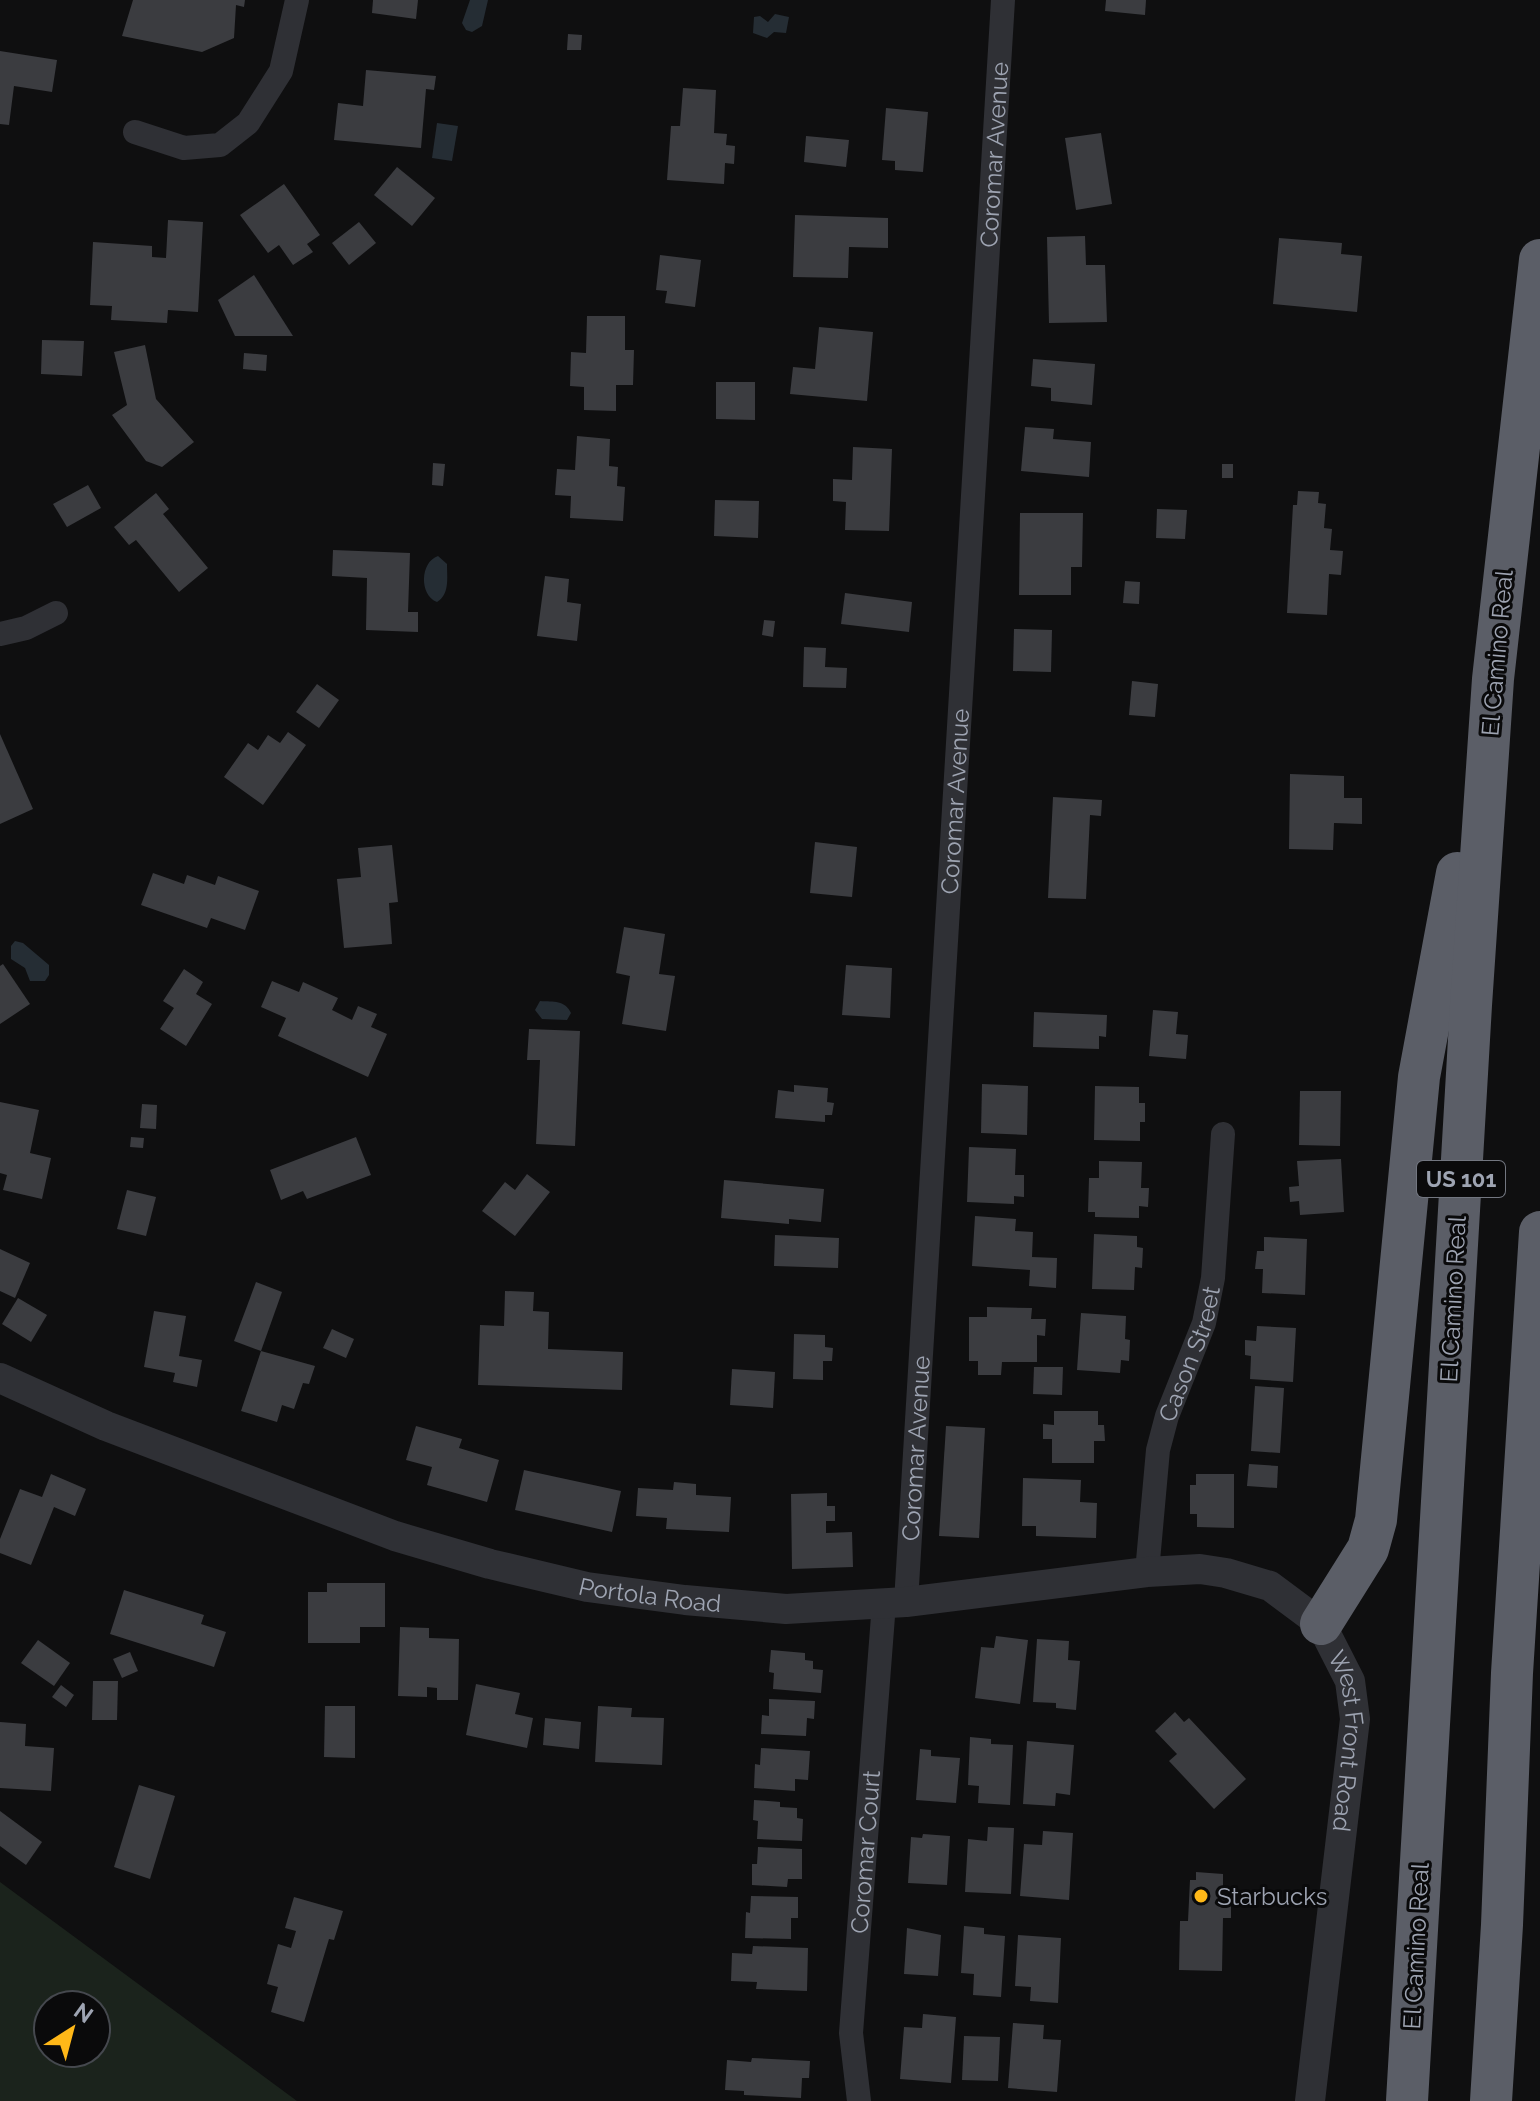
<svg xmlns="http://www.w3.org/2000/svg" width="1540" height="2101" font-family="Raleway,sans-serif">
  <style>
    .green { fill: #1b231c; fill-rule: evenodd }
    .water { fill: #252d34 }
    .building { fill: #3b3c40 }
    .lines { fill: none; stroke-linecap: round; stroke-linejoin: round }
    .minor { stroke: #2f3035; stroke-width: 24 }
    .tertiary { stroke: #2f3035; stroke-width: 30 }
    .motorway { stroke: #5b5e67; stroke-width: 42 }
    .poi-dot { fill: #ffb818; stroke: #0a0a0b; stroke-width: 3 }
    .labels { text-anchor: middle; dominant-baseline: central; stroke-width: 6; stroke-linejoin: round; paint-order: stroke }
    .shield { fill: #0a0a0b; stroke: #727680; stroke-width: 2 }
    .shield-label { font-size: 22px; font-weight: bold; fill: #9ea4b2 }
    .street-label { font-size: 24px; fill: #9ea4b2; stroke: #0a0a0b }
    .poi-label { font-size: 24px; fill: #9ea4b2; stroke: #0a0a0b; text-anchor: start }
  </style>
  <rect width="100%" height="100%" fill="#0f0f10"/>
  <path class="green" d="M0 1882 297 2101H0ZM48 2005H96V2053H48Z"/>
  <g class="water">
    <polygon points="470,0 488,0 482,26 472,32 466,30 462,23"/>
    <polygon points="775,14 789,17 786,33 774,32 767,38 753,33 754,17 760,16 768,22"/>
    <polygon points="437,123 458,126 452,161 432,158"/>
    <path d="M438 556 447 564C447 578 450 594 437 602 419 595 420 562 438 556Z"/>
    <polygon points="15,941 23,943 49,965 49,975 45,981 30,981 25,968 11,959 11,946"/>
    <path d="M540 1001C554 1002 565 1000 571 1013L567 1020 542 1019 535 1010Z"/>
  </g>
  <g class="building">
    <polygon points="133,0 245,0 244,7 236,5 234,38 202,52 122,36"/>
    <polygon points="373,0 418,0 416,19 372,13"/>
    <polygon points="1106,0 1146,0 1145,15 1105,11"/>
    <polygon points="568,34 582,35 581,50 567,50"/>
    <polygon points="0,51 57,60 52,92 14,86 9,125 0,124"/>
    <polygon points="366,70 436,76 434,90 426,89 421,148 334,140 338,103 363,106"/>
    <polygon points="683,88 716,90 714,133 727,134 726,145 735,146 734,164 725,163 724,184 667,180 671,126 680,126"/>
    <polygon points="886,108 928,112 923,172 895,170 895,161 882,160"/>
    <polygon points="1101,133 1112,204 1076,210 1065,138"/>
    <polygon points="806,136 849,140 846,167 804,162"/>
    <polygon points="397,167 435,198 412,226 374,195"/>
    <polygon points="284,184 320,235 307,244 313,252 293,265 279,245 268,253 240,215"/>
    <polygon points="795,215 888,218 888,248 849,247 848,278 793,277"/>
    <polygon points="168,220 203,222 198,312 168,310 167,323 111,320 112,306 90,305 93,242 152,246 152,257 166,258"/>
    <polygon points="359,222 376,243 349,265 332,243"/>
    <polygon points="1085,236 1086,265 1105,265 1107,322 1049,323 1047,237"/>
    <polygon points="1279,238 1342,243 1341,254 1362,256 1357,312 1273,304"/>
    <polygon points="660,255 701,260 695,307 665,303 667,291 656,290"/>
    <polygon points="254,275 293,336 235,336 218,300"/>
    <polygon points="587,316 625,316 625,350 634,350 633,385 616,385 616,411 584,410 584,387 570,386 571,352 586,353"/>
    <polygon points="819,327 873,332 867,401 790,394 793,367 815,369"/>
    <polygon points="42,340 84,341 82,376 41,374"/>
    <polygon points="145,345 156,399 194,442 162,467 146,461 112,415 127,405 114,352"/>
    <polygon points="244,353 267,355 266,371 243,369"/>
    <polygon points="1033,359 1095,364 1092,405 1051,401 1051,388 1031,386"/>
    <polygon points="716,382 755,382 755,420 716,419"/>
    <polygon points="1025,427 1054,429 1053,439 1091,442 1089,477 1021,471"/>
    <polygon points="577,436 610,439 609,466 618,467 617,486 625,487 623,521 570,518 571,496 555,495 557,469 575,470"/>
    <polygon points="853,447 892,449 889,531 845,530 846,502 833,501 833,479 852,480"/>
    <polygon points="433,463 445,464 443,486 432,485"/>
    <rect x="1222" y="464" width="11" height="14"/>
    <polygon points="88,485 101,508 67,527 53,504"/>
    <polygon points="1298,491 1319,492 1318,503 1326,504 1324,528 1332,529 1330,550 1343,551 1341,575 1329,574 1327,615 1287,613 1293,505 1297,505"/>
    <polygon points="156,493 169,509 163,514 208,568 179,592 136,540 129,545 114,527"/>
    <polygon points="715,500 759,501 758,538 714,536"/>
    <polygon points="1157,509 1187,510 1185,539 1156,538"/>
    <polygon points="1020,513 1083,513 1082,567 1071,567 1071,595 1019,595"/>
    <polygon points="333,550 410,553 408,612 418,612 418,632 366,630 367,578 332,576"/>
    <polygon points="545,576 569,579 567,602 581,604 577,641 537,636"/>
    <polygon points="1125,581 1140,582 1139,604 1123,603"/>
    <polygon points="845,593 912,602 909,632 841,624"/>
    <polygon points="764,620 775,621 773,637 762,635"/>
    <polygon points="1014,629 1052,630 1051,672 1013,671"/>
    <polygon points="804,647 826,648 825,667 847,668 846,688 803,687"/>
    <polygon points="1132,681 1158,684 1155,717 1129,715"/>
    <polygon points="317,684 339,700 319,728 296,712"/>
    <polygon points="288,732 306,745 263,805 224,777 248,743 258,750 268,735 280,743"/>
    <polygon points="0,734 33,809 0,824"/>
    <polygon points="1290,774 1344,776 1344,798 1362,798 1362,824 1334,823 1333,850 1289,849"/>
    <polygon points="1053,797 1102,800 1101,816 1090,815 1086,899 1048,898"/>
    <polygon points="815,842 857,847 852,897 810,893"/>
    <polygon points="392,845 398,902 389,903 392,944 344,948 337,879 361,877 358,848"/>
    <polygon points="153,873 184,884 187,875 215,885 218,876 259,891 245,930 211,918 207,928 141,905"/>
    <polygon points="624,927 665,934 659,974 675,976 666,1031 622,1024 630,976 616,973"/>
    <polygon points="3,964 30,1004 0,1024 0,966"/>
    <polygon points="846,965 892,968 890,1018 842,1015"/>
    <polygon points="184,969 203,982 196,994 212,1004 186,1046 160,1029 174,1008 163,1001"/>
    <polygon points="272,981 299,992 303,982 338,998 332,1010 352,1020 358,1006 377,1014 371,1027 387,1034 368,1077 278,1036 286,1018 261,1007"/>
    <polygon points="1153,1010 1178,1012 1176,1034 1188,1035 1186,1059 1149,1056"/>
    <polygon points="1034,1012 1107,1015 1106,1037 1099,1036 1099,1049 1033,1047"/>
    <polygon points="529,1029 580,1031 575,1146 536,1144 540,1060 527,1060"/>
    <polygon points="982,1084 1028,1086 1027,1135 981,1133"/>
    <polygon points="794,1085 828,1088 827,1102 834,1103 832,1115 825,1115 825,1122 775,1118 778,1090 794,1092"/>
    <polygon points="1095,1086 1139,1087 1139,1103 1145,1103 1145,1122 1140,1122 1140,1141 1094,1140"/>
    <polygon points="1300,1091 1341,1091 1340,1146 1299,1145"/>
    <polygon points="0,1102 39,1110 30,1153 51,1158 42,1199 3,1190 7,1175 0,1173"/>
    <polygon points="142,1104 157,1105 156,1129 140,1128"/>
    <polygon points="131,1137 144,1138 143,1148 130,1147"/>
    <polygon points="356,1137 371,1175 307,1199 303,1191 281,1200 270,1170"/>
    <polygon points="969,1147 1016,1149 1015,1175 1024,1175 1024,1197 1014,1196 1014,1204 967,1202"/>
    <polygon points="1341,1159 1344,1212 1300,1215 1299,1201 1290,1202 1289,1187 1299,1186 1297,1161"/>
    <polygon points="1099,1161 1142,1162 1141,1188 1149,1188 1148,1207 1139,1206 1139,1218 1095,1217 1095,1212 1088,1212 1089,1178 1099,1178"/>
    <polygon points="527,1174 550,1192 515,1236 482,1211 505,1182 515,1190"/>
    <polygon points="724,1180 824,1189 821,1222 789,1219 789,1224 721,1218"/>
    <polygon points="127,1190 156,1197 146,1236 117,1229"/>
    <polygon points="975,1216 1016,1219 1015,1231 1033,1232 1032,1257 1057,1258 1056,1288 1029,1286 1030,1270 972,1266"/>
    <polygon points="1094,1234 1137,1236 1137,1247 1143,1248 1142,1268 1135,1267 1134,1290 1092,1289"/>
    <polygon points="775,1235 839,1238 838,1268 774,1266"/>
    <polygon points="1264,1237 1307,1239 1305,1295 1262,1293 1263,1269 1255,1269 1257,1251 1264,1251"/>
    <polygon points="0,1249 30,1263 15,1298 0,1291"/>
    <polygon points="256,1282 282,1292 261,1351 234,1341"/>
    <polygon points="505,1291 534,1292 533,1311 549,1312 548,1349 623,1352 622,1390 478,1385 480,1325 504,1326"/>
    <polygon points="18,1298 47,1315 31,1342 2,1324"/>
    <polygon points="987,1307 1032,1308 1031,1319 1046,1319 1045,1336 1037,1335 1037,1362 1002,1362 1001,1375 978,1375 978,1361 969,1361 969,1317 987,1317"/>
    <polygon points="154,1311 186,1316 179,1356 202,1360 197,1387 173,1382 175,1373 144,1367"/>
    <polygon points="1081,1313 1126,1316 1125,1339 1130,1340 1129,1361 1121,1360 1120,1373 1077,1370"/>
    <polygon points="1257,1326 1296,1328 1293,1382 1250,1379 1251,1356 1245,1355 1245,1340 1256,1341"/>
    <polygon points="332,1329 354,1339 346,1358 323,1348"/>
    <polygon points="794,1334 825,1335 825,1347 833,1348 832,1361 823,1361 823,1380 793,1379"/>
    <polygon points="261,1351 315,1366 309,1384 303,1383 294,1409 282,1405 277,1422 241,1411"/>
    <polygon points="1034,1367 1063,1367 1062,1395 1033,1394"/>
    <polygon points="732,1369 775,1372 773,1408 730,1405"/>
    <polygon points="1255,1386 1284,1388 1280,1453 1251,1451"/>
    <polygon points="1054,1411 1098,1411 1098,1425 1104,1425 1105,1441 1094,1441 1094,1463 1052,1463 1052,1439 1043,1439 1043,1424 1054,1425"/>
    <polygon points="416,1426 462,1439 459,1448 499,1460 487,1502 427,1485 432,1467 406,1460"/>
    <polygon points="946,1426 985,1428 979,1538 939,1536"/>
    <polygon points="1249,1464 1278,1466 1277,1488 1247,1486"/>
    <polygon points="524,1470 621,1491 612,1532 515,1510"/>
    <polygon points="51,1474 86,1489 75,1516 54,1507 31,1565 0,1553 0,1539 20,1489 42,1497"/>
    <polygon points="1196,1474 1234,1474 1234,1528 1197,1527 1197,1514 1190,1514 1190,1485 1196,1485"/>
    <polygon points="1023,1478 1081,1480 1080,1502 1097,1503 1096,1538 1036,1536 1036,1526 1022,1526"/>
    <polygon points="674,1482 696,1484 696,1495 731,1497 729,1532 666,1529 667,1518 636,1516 638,1488 673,1490"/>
    <polygon points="827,1493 827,1506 835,1506 835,1521 826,1521 826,1533 852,1532 853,1567 792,1569 791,1494"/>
    <polygon points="327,1583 385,1583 385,1627 360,1627 360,1643 308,1643 308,1592 327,1592"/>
    <polygon points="124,1590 204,1615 201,1624 226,1632 214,1667 110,1634"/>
    <polygon points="400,1627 429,1628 429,1638 459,1639 458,1700 437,1700 437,1688 427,1687 427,1697 398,1696"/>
    <polygon points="996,1636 1028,1640 1020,1704 975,1698 981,1647 994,1648"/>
    <polygon points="1037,1639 1069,1641 1068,1660 1080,1661 1076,1710 1056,1708 1056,1703 1033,1702"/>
    <polygon points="38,1640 70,1663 54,1686 21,1663"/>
    <polygon points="771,1650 805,1653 805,1660 813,1661 813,1669 823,1670 821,1693 773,1689 774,1673 769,1672"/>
    <polygon points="130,1652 138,1671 122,1678 113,1659"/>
    <polygon points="93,1681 118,1681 117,1720 92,1720"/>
    <polygon points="476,1684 520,1693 515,1714 533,1718 527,1748 466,1735"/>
    <polygon points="61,1685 74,1695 66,1707 52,1697"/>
    <polygon points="769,1699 815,1701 814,1719 807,1718 806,1736 761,1734 762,1715 769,1716"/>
    <polygon points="325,1706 355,1706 355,1758 324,1757"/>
    <polygon points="598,1706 632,1708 631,1717 664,1718 662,1765 595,1762"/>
    <polygon points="1175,1712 1184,1722 1189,1718 1246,1779 1214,1809 1169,1761 1177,1754 1155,1731"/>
    <polygon points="545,1718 581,1722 579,1749 543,1745"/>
    <polygon points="0,1722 26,1724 25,1746 54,1748 51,1791 0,1788"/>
    <polygon points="970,1737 991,1739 991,1744 1013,1745 1010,1805 978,1803 979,1786 968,1785"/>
    <polygon points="1027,1741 1074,1745 1070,1795 1056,1793 1055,1806 1023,1804"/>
    <polygon points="761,1748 810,1751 808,1780 795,1779 795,1791 754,1788 755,1764 760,1765"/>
    <polygon points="920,1749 931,1750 931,1756 960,1758 956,1803 916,1800"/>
    <polygon points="139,1785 175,1796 150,1879 114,1867"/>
    <polygon points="754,1800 780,1802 780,1807 797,1808 797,1818 803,1819 802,1841 757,1839 758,1821 753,1820"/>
    <polygon points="0,1811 42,1842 26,1865 0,1846"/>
    <polygon points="988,1827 1014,1828 1011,1894 965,1892 968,1839 987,1841"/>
    <polygon points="1043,1831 1073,1833 1069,1900 1020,1896 1024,1844 1042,1845"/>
    <polygon points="923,1834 950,1836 947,1885 908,1883 911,1837 922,1838"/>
    <polygon points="758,1847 802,1849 802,1879 788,1879 787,1887 752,1885 752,1864 757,1864"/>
    <polygon points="1196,1872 1223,1874 1223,1898 1231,1898 1231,1918 1223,1918 1222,1971 1179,1970 1180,1921 1188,1921 1190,1880 1196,1880"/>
    <polygon points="751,1896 798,1897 798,1918 791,1918 791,1939 745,1938 746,1912 750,1913"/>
    <polygon points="294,1897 343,1911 334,1940 329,1939 304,2022 271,2012 278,1987 267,1984 278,1944 291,1948 296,1931 285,1928"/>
    <polygon points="964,1926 984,1928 984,1934 1005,1936 1001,1997 973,1995 974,1974 961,1973"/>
    <polygon points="907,1928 941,1935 938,1976 904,1974"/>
    <polygon points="1018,1935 1061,1938 1058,2003 1030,2001 1031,1987 1015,1986"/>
    <polygon points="753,1946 808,1948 807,1991 756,1989 757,1982 731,1981 732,1953 752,1954"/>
    <polygon points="923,2014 956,2017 951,2083 900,2079 904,2027 922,2028"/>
    <polygon points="1013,2023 1044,2025 1043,2039 1061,2040 1057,2092 1008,2088"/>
    <polygon points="964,2036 1000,2037 998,2081 962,2080"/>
    <polygon points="752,2058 810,2061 809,2078 802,2078 801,2098 744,2095 744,2091 725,2090 727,2060 751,2062"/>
  </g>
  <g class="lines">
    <g class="minor">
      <polyline points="135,132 184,148 220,145 248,123 281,71 297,0"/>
      <polyline points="0,634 26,628 56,613"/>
      <path id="s1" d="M1147 1572 1158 1450 1167 1416 1204 1323 1213 1278 1223 1134"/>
      <path id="s2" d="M906 1602 1003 0"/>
      <path id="s3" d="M859 2101 851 2033 884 1603"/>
    </g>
    <path class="tertiary" id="s4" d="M0 1378 106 1426 395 1536 490 1564 587 1587 685 1600 786 1609 906 1602 1147 1572 1200 1569 1226 1573 1270 1586 1321 1624 1350 1681 1355 1719 1310 2101"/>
    <g class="motorway">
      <polyline points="1321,1624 1368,1549 1376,1520 1419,1077 1457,873"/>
      <polyline points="1407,2101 1471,1005 1493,679 1540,260"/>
      <polyline points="1491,2101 1502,1925 1512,1673 1540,1232"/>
    </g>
  </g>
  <circle class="poi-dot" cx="1201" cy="1896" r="8"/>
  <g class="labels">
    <rect class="shield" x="1417" y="1161" width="88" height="36" rx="6"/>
    <g class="shield-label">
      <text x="1461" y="1179">US 101</text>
    </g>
    <g class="street-label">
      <text stroke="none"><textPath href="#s2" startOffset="1450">Coromar Avenue</textPath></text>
      <text transform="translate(1497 653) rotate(-85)">El Camino Real</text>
      <text stroke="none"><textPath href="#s2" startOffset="802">Coromar Avenue</textPath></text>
      <text transform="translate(1453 1299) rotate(-87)">El Camino Real</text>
      <text stroke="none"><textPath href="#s1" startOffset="224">Cason Street</textPath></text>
      <text stroke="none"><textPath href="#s2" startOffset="154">Coromar Avenue</textPath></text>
      <text stroke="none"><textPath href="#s4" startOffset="688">Portola Road</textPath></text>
      <text stroke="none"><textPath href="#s4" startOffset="1500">West Front Road</textPath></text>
      <text stroke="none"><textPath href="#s3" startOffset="250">Coromar Court</textPath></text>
      <text transform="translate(1416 1946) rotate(-87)">El Camino Real</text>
    </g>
    <g class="poi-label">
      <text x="1217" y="1896">Starbucks</text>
    </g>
  </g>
  <g transform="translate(72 2029) rotate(36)"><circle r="38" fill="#0a0a0b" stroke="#45484e" stroke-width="2"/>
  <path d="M0-6L14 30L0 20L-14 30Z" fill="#ffb818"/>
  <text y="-12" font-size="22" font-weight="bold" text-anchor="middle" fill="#9ea4b2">N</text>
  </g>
</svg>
